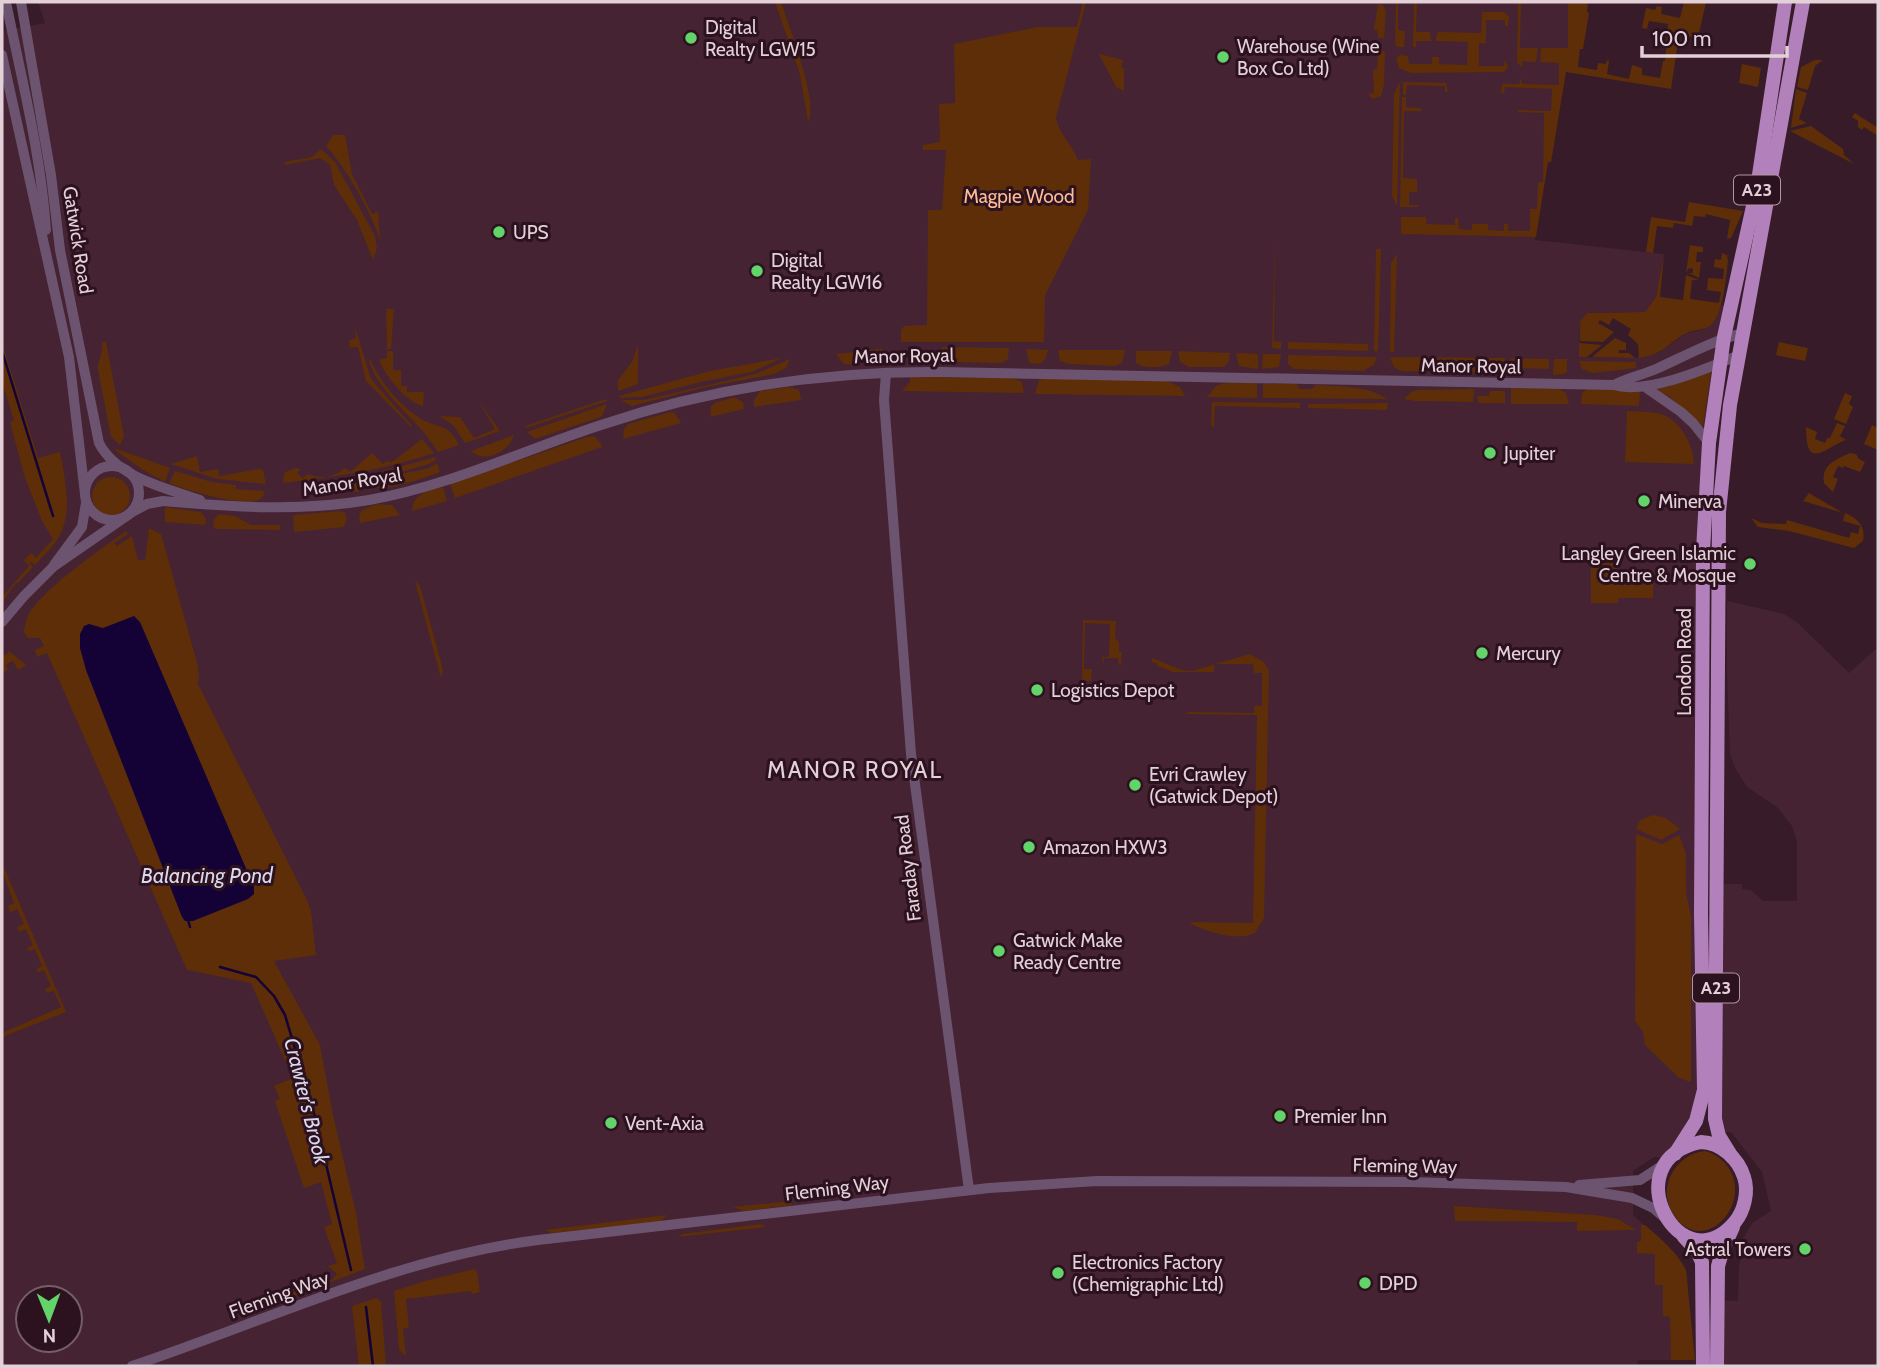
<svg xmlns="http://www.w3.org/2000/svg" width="1880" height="1368" font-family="Cabin,sans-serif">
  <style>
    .built { fill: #452332; fill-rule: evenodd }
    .green { fill: #5d2e08 }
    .water { fill: #140237 }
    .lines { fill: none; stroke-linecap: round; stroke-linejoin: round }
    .stream { stroke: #140237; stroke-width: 2.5 }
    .tertiary { stroke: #6c5470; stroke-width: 10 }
    .primary { stroke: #b281bb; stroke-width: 14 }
    .poi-dot { fill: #62d469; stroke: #2c111e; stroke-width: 2.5 }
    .labels { text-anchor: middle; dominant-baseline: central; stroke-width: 6; stroke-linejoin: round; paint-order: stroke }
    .shield { fill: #2c111e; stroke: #ad97a0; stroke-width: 2 }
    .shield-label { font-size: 18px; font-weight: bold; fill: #e4d1d8 }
    .poi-label { font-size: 19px; fill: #e4d1d8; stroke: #2c111e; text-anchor: start }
    .park-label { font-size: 19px; fill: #fcbd96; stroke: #2c111e }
    .street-label { font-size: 19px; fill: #e4d1d8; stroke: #2c111e }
    .water-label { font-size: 21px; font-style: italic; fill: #dbd8ee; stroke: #2c111e }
    .quarter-label { font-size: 23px; letter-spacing: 2px; fill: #e4d1d8; stroke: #2c111e }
  </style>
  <rect width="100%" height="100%" fill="#371b28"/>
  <g class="built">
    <path d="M38 2H1575L1553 150 1551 162H1548L1535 240 1664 254 1656 297 1645 312 1587 313 1580 324 1579 357 1635 358 1658 353 1687 333 1705 329 1715 320 1721 305H1726L1710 433 1703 1096 1671 1158 1654 1157 1633 1171V1215L1674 1252 1682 1263 1687 1274 1692 1360H1638L1637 1366H2V31L45 23ZM28 1298H70V1340H28Z"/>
    <polygon points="1727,601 1784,614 1798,623 1849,673 1878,647 1878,1366 1717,1366 1717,1300 1738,1301 1739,1265 1741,1257 1735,1254 1752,1223 1771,1211 1762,1172 1731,1132 1718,1133 1717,884 1742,884 1742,889 1751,890 1763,901 1797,901 1797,841 1792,826 1777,807 1747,787 1735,768 1730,754 1727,674"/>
  </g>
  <g class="green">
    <path d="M775 2H781C788 24 820 104 808 122L800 74Z"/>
    <path d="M1083 2H1086L1056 118C1059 134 1072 144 1078 160L1091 159 1088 210 1045 295 1044 342H901V330L904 326 927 325 928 210H942L946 150H923V145L940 142 939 104 955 103 954 44 1038 27H1077Z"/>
    <polygon points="1396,2 1398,2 1398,30 1405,31 1404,47 1397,47 1395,44"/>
    <polygon points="1414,2 1417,2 1416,32 1430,32 1431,41 1416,41 1416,47 1413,47"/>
    <polygon points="1518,2 1521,2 1520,48 1538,48 1536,62 1522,61 1522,68 1517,62"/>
    <polygon points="1568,2 1588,2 1587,12 1589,13 1583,49 1580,49 1578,67 1597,70 1598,63 1606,64 1607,60 1609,61 1607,74 1629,79 1632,65 1642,68 1642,75 1660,78 1663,61 1665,61 1668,24 1649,21 1647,29 1642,28 1646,8 1655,10 1657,6 1662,7 1661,14 1680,18 1684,2 1706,2 1698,38 1679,35 1671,89 1566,72 1551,162 1548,162 1536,237 1401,234 1401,217 1426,217 1426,224 1455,225 1455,218 1458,218 1459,229 1472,230 1472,224 1488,224 1488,230 1504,231 1504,224 1508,224 1508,231 1530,231 1530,209 1537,209 1538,182 1543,182 1544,113 1518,112 1518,110 1551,111 1552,89 1505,87 1504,93 1501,93 1502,84 1519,84 1521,78 1522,84 1559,85 1559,63 1540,62 1541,48 1568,48"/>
    <polygon points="1378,4 1383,5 1386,11 1384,38 1378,38 1378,32 1374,29"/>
    <polygon points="1482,12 1503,12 1509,16 1508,26 1505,26 1505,20 1486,20 1486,43 1479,43 1479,66 1504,66 1505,59 1508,67 1504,72 1411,73 1399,68 1396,58 1400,55 1408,56 1409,64 1432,64 1432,57 1439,57 1439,64 1467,65 1468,42 1435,41 1438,32 1481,33"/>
    <polygon points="1378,48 1385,52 1384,85 1381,96 1373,99 1368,94 1374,93 1373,70 1377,69"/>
    <polygon points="1099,54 1123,60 1121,67 1124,68 1124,91 1116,87"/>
    <polygon points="1815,60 1823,60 1815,66 1808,90 1797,87 1801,67"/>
    <polygon points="1742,64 1761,68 1758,87 1739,83"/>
    <polygon points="1400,82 1397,206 1392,196 1394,93"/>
    <polygon points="1403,82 1446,83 1448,92 1445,92 1445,86 1407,85 1406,95 1403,95"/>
    <polygon points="1796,89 1807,93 1799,119 1807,123 1791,128"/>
    <polygon points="1402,97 1406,97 1406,107 1421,108 1421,111 1404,111 1403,178 1417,179 1417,192 1409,192 1409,205 1418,205 1418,207 1400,207"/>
    <polygon points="1855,113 1878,128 1878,136 1864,127 1862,130 1858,127 1858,121 1852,117"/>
    <polygon points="1811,126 1843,149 1844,155 1854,164 1790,131"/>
    <path d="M333 135H345L352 174 372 214 378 212 380 240C371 211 346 168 326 146Z"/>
    <polygon points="321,149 335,162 375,236 377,248 373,260 357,220 334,185 330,165 320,158 284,165 285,162 312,157"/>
    <polygon points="1689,202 1743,211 1731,238 1727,239 1730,220 1706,214 1705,217 1694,216 1692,226 1674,223 1673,228 1657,226 1653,253 1646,252 1651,217 1685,222"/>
    <polygon points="1275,232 1274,341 1281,342 1281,349 1272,348"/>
    <polygon points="1690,245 1703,247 1703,252 1697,252 1696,262 1701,262 1699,278 1689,273 1693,273 1693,269 1689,268 1686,273"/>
    <polygon points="1376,249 1381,249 1378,351 1374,351"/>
    <path d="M1722 253 1727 255 1728 261C1726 277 1723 320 1708 327 1701 331 1694 329 1687 333 1666 344 1667 353 1639 358L1638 344 1628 335 1631 329 1613 318 1609 325 1600 320 1598 323 1614 332 1603 342 1580 341V322L1587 313 1645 312 1656 297 1664 254 1660 297 1683 300 1686 275 1699 280H1692L1690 299 1719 303 1721 292 1707 290 1708 278 1723 279 1724 269 1714 267 1715 259 1721 260Z"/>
    <polygon points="1397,254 1394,352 1390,352 1391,263"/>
    <polygon points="386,309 394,309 391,349 387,349"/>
    <polygon points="355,327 371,379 412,426 411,427 366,381 358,347 343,348 350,347 349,340 356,338"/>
    <polygon points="1615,338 1626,343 1626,350 1619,350 1619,353 1629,353 1635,358 1592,357"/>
    <path d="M102 342H106L124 436 120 445 111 437 98 370C97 359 104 355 102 342Z"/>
    <polygon points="1288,342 1368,344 1368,351 1288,349"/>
    <polygon points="1779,342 1808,348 1805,361 1776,355"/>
    <path d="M2 343 38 458 60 452C65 479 74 515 57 540 51 549 42 557 35 565L31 562 29 563 33 567 18 583H16L2 602V597L29 566 24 560 31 553 36 558 53 539 42 521 25 478 10 422 14 421 2 381Z"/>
    <polygon points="1579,343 1580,343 1602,345 1587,357 1579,357"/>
    <polygon points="638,344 638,384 618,391 618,380 632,362"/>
    <polygon points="942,347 1009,348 1008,359 1002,363 954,362 954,354 942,353"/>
    <polygon points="883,349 878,360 865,365 864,350"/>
    <polygon points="1026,349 1048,350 1046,358 1040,364 1029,363"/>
    <polygon points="1058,350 1125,350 1122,363 1115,366 1068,364 1060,361"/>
    <path d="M387 351H393V370H401V386H407V392H424L423 406C408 404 384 374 379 360L387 358Z"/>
    <path d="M1136 351H1172L1169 364C1160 368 1144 369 1136 363Z"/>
    <polygon points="1178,351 1230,353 1229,361 1224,367 1189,367 1180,362"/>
    <polygon points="856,352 857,365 844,364 836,354"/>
    <polygon points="938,353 938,363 910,363 912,358"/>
    <polygon points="1236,353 1258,354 1258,369 1239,366"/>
    <polygon points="1263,354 1281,354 1279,367 1262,369"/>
    <polygon points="1288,355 1377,357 1374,365 1363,371 1294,369 1288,364"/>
    <polygon points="1393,357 1505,358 1504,373 1401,371 1394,367 1390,358"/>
    <polygon points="782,358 752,372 701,382 642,397 620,398 619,396 710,371"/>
    <polygon points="1511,358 1549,359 1549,369 1511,368"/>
    <polygon points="790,359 786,368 774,374 706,387 632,406 621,400 644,400 755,374"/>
    <polygon points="1554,359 1567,359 1567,371 1564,374 1553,375"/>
    <path d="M371 360C379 382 404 410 425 421 443 429 449 425 459 445L438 452C418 418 382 399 369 361Z"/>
    <polygon points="1579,361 1636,362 1636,368 1593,373 1582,369"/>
    <polygon points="1711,372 1703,426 1670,397 1656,390"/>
    <polygon points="910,377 1013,378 1022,382 1024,393 902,391 910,382"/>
    <polygon points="1046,378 1167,381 1180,387 1185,396 1035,394 1039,380"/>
    <polygon points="1225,383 1257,383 1257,398 1207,397 1216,386"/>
    <path d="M1296 383 1300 389H1312L1316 385C1338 387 1369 385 1387 399L1263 398V384Z"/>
    <polygon points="789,387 799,390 801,400 754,407 754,400 760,391"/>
    <polygon points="1511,388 1559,389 1566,393 1569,404 1511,404"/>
    <polygon points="1474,389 1473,402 1415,401 1404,399 1410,393 1417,390"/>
    <polygon points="1588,389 1640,391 1639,406 1581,404 1582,393"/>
    <polygon points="1490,391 1505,391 1505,403 1479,403 1477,396 1489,396"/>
    <polygon points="1845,393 1852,396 1849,404 1853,407 1846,424 1834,419"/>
    <polygon points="734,397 743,402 744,409 710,417 711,407 715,403"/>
    <polygon points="606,399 607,401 526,428 525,426"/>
    <polygon points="478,400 500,431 465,443 453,425 439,416 460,417 474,438 495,429"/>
    <polygon points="1212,402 1300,403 1300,408 1215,406 1214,427 1211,425"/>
    <polygon points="1388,403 1387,410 1308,408 1308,404"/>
    <polygon points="607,404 602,416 598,418 538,438 534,438 527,432"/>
    <path d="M1627 411C1638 412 1651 411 1661 414 1681 421 1693 444 1694 464L1625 462Z"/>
    <polygon points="670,412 675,413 681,423 623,439 624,429 628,424"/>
    <path d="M1837 423 1845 426 1840 436 1846 440C1824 448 1806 472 1806 427L1817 432 1815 439 1825 443 1827 438H1830Z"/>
    <polygon points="1872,425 1878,428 1878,450 1864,444"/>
    <path d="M514 435C509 452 485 464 471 451Z"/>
    <polygon points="594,436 600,442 602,447 455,498 450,484 587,437"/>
    <path d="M422 439 434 453C385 470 334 477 283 483L284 473 295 468 301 469 297 473 303 478 308 474C323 480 333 477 345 468L350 472 372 453 383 464 387 461 392 462Z"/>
    <polygon points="117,449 170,468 165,482 143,470 115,450"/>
    <path d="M1850 453 1856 454 1859 459 1865 462 1860 472 1844 466 1843 468 1838 466 1833 477 1838 479 1833 492 1824 483C1821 465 1836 459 1850 453Z"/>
    <polygon points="197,456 200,472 218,469 219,476 259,469 263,470 266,484 217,479 171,464"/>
    <polygon points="435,457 436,460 429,464 383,477 369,477 369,475"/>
    <path d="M437 463 440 472C426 477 383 494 371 486L370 481 429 468Z"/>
    <path d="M175 471 212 482 236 485V489L265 491C263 496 263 498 258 500 242 507 185 490 169 483Z"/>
    <circle cx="111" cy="496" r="19"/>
    <polygon points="345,483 363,483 364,488 357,492 346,491 345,487 323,489 323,486"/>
    <path d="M443 487 447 501 412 511C413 493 428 491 443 487Z"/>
    <polygon points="1809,493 1843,513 1803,501"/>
    <polygon points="377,504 392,505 400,515 360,523 359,516 362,510"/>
    <polygon points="165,507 201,512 206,519 205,525 165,522"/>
    <polygon points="341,511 345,513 347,519 344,527 294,532 293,515"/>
    <path d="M1845 513C1858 518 1866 527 1863 541L1854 548 1789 531 1758 527 1751 518 1762 523 1786 524 1787 520 1849 538 1851 532 1858 534 1860 526 1843 521Z"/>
    <polygon points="219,514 235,516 251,525 280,525 280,530 216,529 213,526 214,519"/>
    <path d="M149 528 161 534 198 666 199 680 197 682 307 900 311 911 316 955 274 961 320 1045 333 1115 356 1213 365 1269 286 1299 284 1291 287 1293 300 1291V1284L304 1282 309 1287 312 1284 315 1286 318 1283 315 1281 319 1279 324 1283 326 1280H332L337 1274 328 1266 337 1263 324 1227 332 1224 321 1182 304 1188 275 1101 280 1099 274 1086 293 1078 251 983 187 970 47 653 37 657 35 650 44 646 40 638H28L23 631C26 626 25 621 28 616 40 591 102 548 126 531L128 534 114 543 117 546 132 536 138 560H145Z"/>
    <polygon points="1591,563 1617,563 1617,570 1654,570 1653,598 1618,598 1618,603 1591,603"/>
    <polygon points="415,581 420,586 443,670 441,678"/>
    <polygon points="1083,620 1116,621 1115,638 1119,642 1119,652 1122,652 1121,665 1119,665 1118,658 1104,658 1103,665 1102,657 1109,657 1110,624 1085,623 1084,669 1092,669 1091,681 1082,681"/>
    <polygon points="9,651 26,665 18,670 13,661 6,664 8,670 2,673 2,655 6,655"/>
    <path d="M1250 654 1264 662 1269 671 1264 918 1255 933C1237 942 1209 932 1191 924V922L1253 923 1257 715 1185 714 1189 712 1254 713V706H1262V673H1254L1253 664H1214V672H1173L1158 666 1156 663 1152 662V658L1182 670 1192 671Z"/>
    <polygon points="1653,815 1666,818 1680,829 1661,840 1636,829 1640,820"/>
    <polygon points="1636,834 1662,844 1679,835 1686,854 1686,892 1691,917 1691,1081 1689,1082 1682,1078 1680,1079 1645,1045 1643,1032 1635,1021"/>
    <polygon points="2,863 66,1012 2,1037 2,1033 61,1007 54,991 47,993 45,989 51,986 44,970 38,972 36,969 42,966 35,949 29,951 27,948 33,945 26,929 19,932 17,927 24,924 17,909 10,912 8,906 14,903 2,870"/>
    <path d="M1705 1151C1716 1154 1724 1160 1730 1170 1752 1210 1697 1260 1671 1210 1658 1184 1677 1154 1705 1151Z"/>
    <polygon points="791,1201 792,1205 744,1211 733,1207"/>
    <polygon points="1454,1206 1596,1215 1618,1219 1636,1230 1577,1231 1577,1222 1455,1221"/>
    <polygon points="667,1215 659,1222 551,1233 545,1230"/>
    <polygon points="761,1224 766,1227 678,1237 682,1234"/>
    <path d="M1641 1225H1645C1660 1238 1677 1252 1686 1270L1695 1360H1671L1670 1317 1663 1316V1285H1655V1254L1637 1253V1242L1641 1241Z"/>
    <polygon points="474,1269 477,1272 480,1292 472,1294 471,1291 406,1299 409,1327 403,1329 406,1357 399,1349 394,1291 425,1281"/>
    <polygon points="376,1298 381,1301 386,1366 359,1366 352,1306"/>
  </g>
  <polygon class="water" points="134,616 140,622 254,887 254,894 248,899 193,921 185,921 182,917 86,670 80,648 80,634 84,626 89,624 103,628"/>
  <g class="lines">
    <g class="stream">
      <polyline points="2,351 53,516"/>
      <polyline points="188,920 190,927"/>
      <polyline points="220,967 256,977 274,996 285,1015 313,1109 351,1270"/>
      <polyline points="366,1307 373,1366"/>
    </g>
    <g class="tertiary">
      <path d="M6 2C21 77 41 153 46 230"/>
      <path d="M21 2 51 175 60 250 99 443C117 478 166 488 200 500"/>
      <polyline points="2,55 69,357 85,494"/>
      <polyline points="886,373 884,400 911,754 969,1190"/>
      <path d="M1614 385C1628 378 1642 375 1656 369 1685 356 1713 340 1744 333"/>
      <polyline points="1645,387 1681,412 1693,423 1709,443"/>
      <circle cx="112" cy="493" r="27"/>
      <polyline points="54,565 82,527 86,503"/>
      <path d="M2 622 24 596 53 567 134 511 147 504 163 501C234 507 298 512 369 500 449 486 524 450 601 425 711 388 824 371 940 372L1614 385C1646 395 1708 368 1739 355"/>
      <polyline points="1579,1185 1640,1180 1663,1165"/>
      <path d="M132 1366C266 1321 397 1258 538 1240L989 1188 1097 1181 1411 1182 1566 1187 1632 1198 1653 1208 1666 1219"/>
    </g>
    <g class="primary">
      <path d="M1701 1142C1721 1143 1738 1158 1744 1177 1749 1192 1744 1211 1735 1222 1681 1287 1612 1160 1701 1142Z"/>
      <polyline points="1675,1154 1696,1121 1704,1090 1701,914 1703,551 1709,443 1724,337 1757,188 1785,2"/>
      <polyline points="1732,1157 1719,1136 1715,1119 1719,512 1730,405 1803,2"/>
      <polyline points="1684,1237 1697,1251 1702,1262 1703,1366"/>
      <polyline points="1717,1366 1718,1266 1723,1249 1733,1227"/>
    </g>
  </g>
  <g class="poi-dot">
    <circle cx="691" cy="38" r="7"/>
    <circle cx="1223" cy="57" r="7"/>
    <circle cx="499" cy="232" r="7"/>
    <circle cx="757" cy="271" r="7"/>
    <circle cx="1490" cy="453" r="7"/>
    <circle cx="1644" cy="501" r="7"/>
    <circle cx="1750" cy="564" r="7"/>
    <circle cx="1482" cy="653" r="7"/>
    <circle cx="1037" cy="690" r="7"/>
    <circle cx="1135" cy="785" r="7"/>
    <circle cx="1029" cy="847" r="7"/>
    <circle cx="999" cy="951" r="7"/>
    <circle cx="1280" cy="1116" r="7"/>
    <circle cx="611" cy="1123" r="7"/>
    <circle cx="1805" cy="1249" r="7"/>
    <circle cx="1058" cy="1273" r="7"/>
    <circle cx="1365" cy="1283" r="7"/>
  </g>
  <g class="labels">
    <g class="shield">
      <rect x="1734" y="175.5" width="46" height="29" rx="5"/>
      <rect x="1693" y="973.5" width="46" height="29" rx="5"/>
    </g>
    <g class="shield-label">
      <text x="1757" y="190">A23</text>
      <text x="1716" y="988">A23</text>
    </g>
    <g class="poi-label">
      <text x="705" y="27">Digital<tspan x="705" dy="22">Realty LGW15</tspan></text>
      <text x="1237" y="46">Warehouse (Wine<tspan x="1237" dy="22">Box Co Ltd)</tspan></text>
      <text x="513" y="232">UPS</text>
      <text x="771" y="260">Digital<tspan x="771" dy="22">Realty LGW16</tspan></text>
      <text x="1504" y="453">Jupiter</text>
      <text x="1658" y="501">Minerva</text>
      <text x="1736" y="553" text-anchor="end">Langley Green Islamic<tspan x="1736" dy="22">Centre &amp; Mosque</tspan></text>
      <text x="1496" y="653">Mercury</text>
      <text x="1051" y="690">Logistics Depot</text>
      <text x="1149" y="774">Evri Crawley<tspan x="1149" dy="22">(Gatwick Depot)</tspan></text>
      <text x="1043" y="847">Amazon HXW3</text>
      <text x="1013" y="940">Gatwick Make<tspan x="1013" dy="22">Ready Centre</tspan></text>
      <text x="1294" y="1116">Premier Inn</text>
      <text x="625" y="1123">Vent-Axia</text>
      <text x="1791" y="1249" text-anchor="end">Astral Towers</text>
      <text x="1072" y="1262">Electronics Factory<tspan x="1072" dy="22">(Chemigraphic Ltd)</tspan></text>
      <text x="1379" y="1283">DPD</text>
    </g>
    <g class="park-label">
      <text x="1019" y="196">Magpie Wood</text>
    </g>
    <g class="street-label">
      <text transform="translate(78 240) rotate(81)">Gatwick Road</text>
      <text transform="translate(904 356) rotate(-1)">Manor Royal</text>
      <text transform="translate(1471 366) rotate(1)">Manor Royal</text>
      <text transform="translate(352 482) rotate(-9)">Manor Royal</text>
      <text transform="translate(1684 662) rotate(-90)">London Road</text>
      <text transform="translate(908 868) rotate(-97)">Faraday Road</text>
      <text transform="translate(1405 1166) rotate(1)">Fleming Way</text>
      <text transform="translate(837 1188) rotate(-7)">Fleming Way</text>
      <text transform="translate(279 1295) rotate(-20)">Fleming Way</text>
    </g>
    <g class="water-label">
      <text x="207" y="875">Balancing Pond</text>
      <text transform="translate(307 1101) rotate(76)">Crawter's Brook</text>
    </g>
    <g class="quarter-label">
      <text x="855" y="770">MANOR ROYAL</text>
    </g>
  </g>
  <rect width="1880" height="1368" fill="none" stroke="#e4d1d8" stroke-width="7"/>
  <g transform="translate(49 1319) rotate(179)"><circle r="33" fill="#2c111e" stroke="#765e68" stroke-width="2"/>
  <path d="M0-5L12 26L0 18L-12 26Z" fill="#62d469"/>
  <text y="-10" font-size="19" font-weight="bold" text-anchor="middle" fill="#e4d1d8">N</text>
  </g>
  <path d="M1642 46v10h145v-10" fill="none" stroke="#e4d1d8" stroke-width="3.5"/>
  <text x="1652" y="46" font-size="21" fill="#e4d1d8" stroke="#2c111e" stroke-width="5" paint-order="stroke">100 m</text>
</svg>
